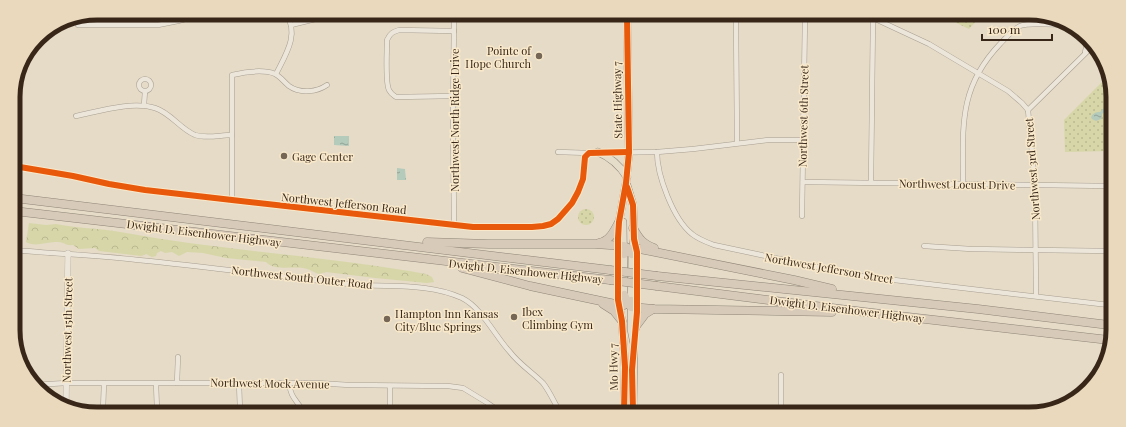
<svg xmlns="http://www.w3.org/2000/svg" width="1126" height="427" font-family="'Playfair Display',serif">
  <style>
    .grass { fill: url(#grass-dots) }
    .forest { fill: url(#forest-crowns) }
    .water { fill: url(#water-ripples) }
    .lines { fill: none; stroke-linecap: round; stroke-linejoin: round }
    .minor-casing { stroke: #a99f91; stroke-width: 5.5 }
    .tertiary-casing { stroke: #a99f91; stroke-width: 6 }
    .primary-casing { stroke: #8f8578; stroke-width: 8 }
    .motorway-casing { stroke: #8f8578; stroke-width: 9 }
    .minor { stroke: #ece5da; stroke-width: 4.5 }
    .tertiary { stroke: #ece5da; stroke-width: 5.5 }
    .primary { stroke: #e5dcca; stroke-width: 7 }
    .motorway { stroke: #d8cab8; stroke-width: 8 }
    .motorway-bridge-casing { stroke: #8f8578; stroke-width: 9; stroke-linecap: butt }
    .motorway-bridge { stroke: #d8cab8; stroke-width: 8 }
    .cycleway-casing { stroke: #f9e9ca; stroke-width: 8 }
    .cycleway { stroke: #e8590c; stroke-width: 6 }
    .poi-dot { fill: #756656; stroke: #f9e9ca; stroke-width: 1.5 }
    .labels { text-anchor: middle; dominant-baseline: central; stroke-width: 3; stroke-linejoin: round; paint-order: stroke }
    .poi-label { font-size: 11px; fill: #382719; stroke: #f9e9ca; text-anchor: start }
    .street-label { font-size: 11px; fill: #382719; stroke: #f9e9ca }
    .rim { fill: none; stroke: #382719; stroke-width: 5 }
  </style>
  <defs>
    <pattern id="grass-dots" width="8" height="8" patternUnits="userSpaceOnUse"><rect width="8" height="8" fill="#d7d6a8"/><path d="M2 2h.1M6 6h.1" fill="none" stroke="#b9b890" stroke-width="1.8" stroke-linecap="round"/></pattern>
    <pattern id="forest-crowns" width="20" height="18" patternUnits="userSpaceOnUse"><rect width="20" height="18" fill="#d7d6a8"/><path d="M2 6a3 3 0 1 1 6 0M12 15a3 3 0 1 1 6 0" fill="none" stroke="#b9b890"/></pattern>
    <pattern id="water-ripples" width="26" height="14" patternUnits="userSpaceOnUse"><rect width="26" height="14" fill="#b4cabb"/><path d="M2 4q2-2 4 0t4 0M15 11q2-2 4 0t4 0" fill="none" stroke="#93a497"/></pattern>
  </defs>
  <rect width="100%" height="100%" fill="#e5dbc7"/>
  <g class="grass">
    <polygon points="944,17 980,17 969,29"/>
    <polygon points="1108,76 1112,86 1111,151 1065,152 1064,120"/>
    <circle cx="586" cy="217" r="8"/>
  </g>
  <path class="forest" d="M29 223 46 225 56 224C79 229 103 228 126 233 225 251 326 256 426 274L432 277 434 282 427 283 375 278 326 272 319 274C315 273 311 270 307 269 295 265 275 272 266 262L226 258 203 253 187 252 179 256 172 252 165 253 161 251 157 253 156 256 152 257 146 254 141 256 99 251 95 248 79 249 73 245C66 246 64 242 58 242 47 241 38 247 28 243L26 242Z"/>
  <g class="water">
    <path d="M1107 105H1109L1111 107 1102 114 1101 119 1096 121 1092 119 1091 117C1093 113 1096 112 1100 112Z"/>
    <polygon points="334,136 349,136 349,146 334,145"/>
    <polygon points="397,168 405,169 406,180 397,180"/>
  </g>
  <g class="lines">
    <g class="minor-casing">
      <g id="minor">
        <polyline points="736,16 737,143"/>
        <polyline points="871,17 929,44 1008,91 1022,103 1028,110"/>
        <polyline points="78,25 158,25 178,21 205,14"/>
        <polyline points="291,25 328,16"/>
        <polyline points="1085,52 1086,48 1085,38"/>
        <path d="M276 74C285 56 300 34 286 14"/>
        <circle cx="145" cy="85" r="6"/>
        <path d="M454 96 396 97C393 95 391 94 389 90 385 82 387 51 387 40 390 33 393 32 399 30L454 31"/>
        <polyline points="144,105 145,91"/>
        <path d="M76 116C100 111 132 101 155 108 171 113 180 129 195 135 207 139 219 135 232 135"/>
        <polyline points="558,152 589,153"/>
        <path d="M657 152C657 175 673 219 692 234 698 239 706 242 714 245L860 276 1109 305"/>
        <polyline points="14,166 73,176 109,184 145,190 232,200 473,227 532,227 543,226 551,224 558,219 572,203 578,192 583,179 585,157 589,153 657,152 693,149 768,140 802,140"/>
        <polyline points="803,182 1111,186"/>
        <polyline points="871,182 873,18"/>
        <path d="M963 184C963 127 958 88 1000 44 1006 38 1013 29 1020 26 1029 22 1056 25 1066 25"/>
        <path d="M232 200V75C245 72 263 69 275 74 281 77 284 82 289 86 300 94 317 92 327 85"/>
        <polyline points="802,216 805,16"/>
        <polyline points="454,224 453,120 454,15"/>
        <polyline points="924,246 971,249 1110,251"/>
        <path d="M14 250C55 254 97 255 138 260 208 267 278 276 349 284 387 288 426 282 462 298 482 308 495 336 510 352 519 364 532 372 543 383 550 392 554 402 560 412"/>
        <polyline points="1036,296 1035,185 1028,110 1094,45"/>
        <polyline points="781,375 781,413"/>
        <polyline points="156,383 157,410"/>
        <polyline points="177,383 178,357"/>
        <polyline points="239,383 240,410"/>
        <path d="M289 383C291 398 295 398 303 411"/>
        <polyline points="34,385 66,383 317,383 349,385 448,386 463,388 486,402 499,411"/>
        <polyline points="103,410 104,383"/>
        <polyline points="390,411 390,386"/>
      </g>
    </g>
    <g class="tertiary-casing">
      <polyline id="tertiary" points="66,407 68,253"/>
    </g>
    <g class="primary-casing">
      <g id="primary">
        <path d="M598 152C610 157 620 166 627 177"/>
        <polyline points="627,185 633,205 634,232"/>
        <polyline points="623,222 624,299"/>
        <polyline points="635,244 637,252 636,328"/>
        <polyline points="624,412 625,367 622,321 618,300 618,238 619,222 626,183 629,152 627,16"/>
        <polyline points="633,412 634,344 631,329 632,254 634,239"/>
      </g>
    </g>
    <g class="motorway-casing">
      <g id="motorway">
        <polyline points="14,198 610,270"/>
        <polyline points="14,211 610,280"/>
        <path d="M633 228C639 239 643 244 654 248"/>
        <polyline points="427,242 489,244 595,244 624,246 628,248 632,254"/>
        <path d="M599 243C610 241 614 231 619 222"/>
        <polyline points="624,254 632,249 640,249 794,280 832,289"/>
        <polyline points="462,268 530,286 615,304 624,305 631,301"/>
        <polyline points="657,276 978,309 1109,325"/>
        <polyline points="657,286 864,312 1109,340"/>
        <polyline points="624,295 628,303 631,307 654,309 832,312"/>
        <polyline points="603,304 614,311 622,321"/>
        <polyline points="636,326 645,314 653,309"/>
      </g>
    </g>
    <use href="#minor" class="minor"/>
    <use href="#tertiary" class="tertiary"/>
    <use href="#primary" class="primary"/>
    <use href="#motorway" class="motorway"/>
    <g class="motorway-bridge-casing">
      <g id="motorway-bridge">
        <polyline points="610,270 657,276"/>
        <polyline points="610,280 657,286"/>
      </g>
    </g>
    <use href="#motorway-bridge" class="motorway-bridge"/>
    <g class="cycleway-casing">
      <g id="cycleway">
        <polyline points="14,166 73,176 109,184 145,190 232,200 473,227 532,227 543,226 551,224 558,219 572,203 578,192 583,179 585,157 589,153 629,152"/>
        <polyline points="627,187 633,205 634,239 637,252 637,312 632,370 633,412"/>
        <polyline points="624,412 625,367 622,321 618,300 618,238 619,222 626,183 629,152 627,16"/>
      </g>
    </g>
    <use href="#cycleway" class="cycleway"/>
  </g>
  <g class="poi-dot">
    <circle cx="539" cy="56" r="4"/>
    <circle cx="284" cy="156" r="4"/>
    <circle cx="514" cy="317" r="4"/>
    <circle cx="387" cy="319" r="4"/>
  </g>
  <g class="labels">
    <g class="poi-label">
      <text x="531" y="50" text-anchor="end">Pointe of<tspan x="531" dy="13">Hope Church</tspan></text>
      <text x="292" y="156">Gage Center</text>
      <text x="522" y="311">Ibex<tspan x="522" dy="13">Climbing Gym</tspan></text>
      <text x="395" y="313">Hampton Inn Kansas<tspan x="395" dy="13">City/Blue Springs</tspan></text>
    </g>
    <g class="street-label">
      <text transform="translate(617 100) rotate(-91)">State Highway 7</text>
      <text transform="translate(803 116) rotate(-89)">Northwest 6th Street</text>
      <text transform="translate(454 120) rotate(-90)">Northwest North Ridge Drive</text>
      <text transform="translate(1032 169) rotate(-94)">Northwest 3rd Street</text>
      <text transform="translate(957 184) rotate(1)">Northwest Locust Drive</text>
      <text transform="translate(344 203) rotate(6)">Northwest Jefferson Road</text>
      <text transform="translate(204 233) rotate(7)">Dwight D. Eisenhower Highway</text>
      <text transform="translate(829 268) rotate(10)">Northwest Jefferson Street</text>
      <text transform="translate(526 271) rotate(6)">Dwight D. Eisenhower Highway</text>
      <text transform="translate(302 277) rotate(6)">Northwest South Outer Road</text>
      <text transform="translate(847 309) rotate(7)">Dwight D. Eisenhower Highway</text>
      <text transform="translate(67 330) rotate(-89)">Northwest 15th Street</text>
      <text transform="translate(613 367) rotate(-91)">Mo Hwy 7</text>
      <text transform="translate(270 383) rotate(1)">Northwest Mock Avenue</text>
    </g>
  </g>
  <path d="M0 0H1126V427H0ZM97 20H1029A77 77 0 0 1 1106 97V330A77 77 0 0 1 1029 407H97A77 77 0 0 1 20 330V97A77 77 0 0 1 97 20Z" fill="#ead9bc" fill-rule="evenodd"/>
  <path class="rim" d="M97 20H1029A77 77 0 0 1 1106 97V330A77 77 0 0 1 1029 407H97A77 77 0 0 1 20 330V97A77 77 0 0 1 97 20Z"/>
  <path d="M982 34v6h70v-6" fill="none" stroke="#382719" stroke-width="2"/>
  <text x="988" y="34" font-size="12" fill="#382719" stroke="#f9e9ca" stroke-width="3" paint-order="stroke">100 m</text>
</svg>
